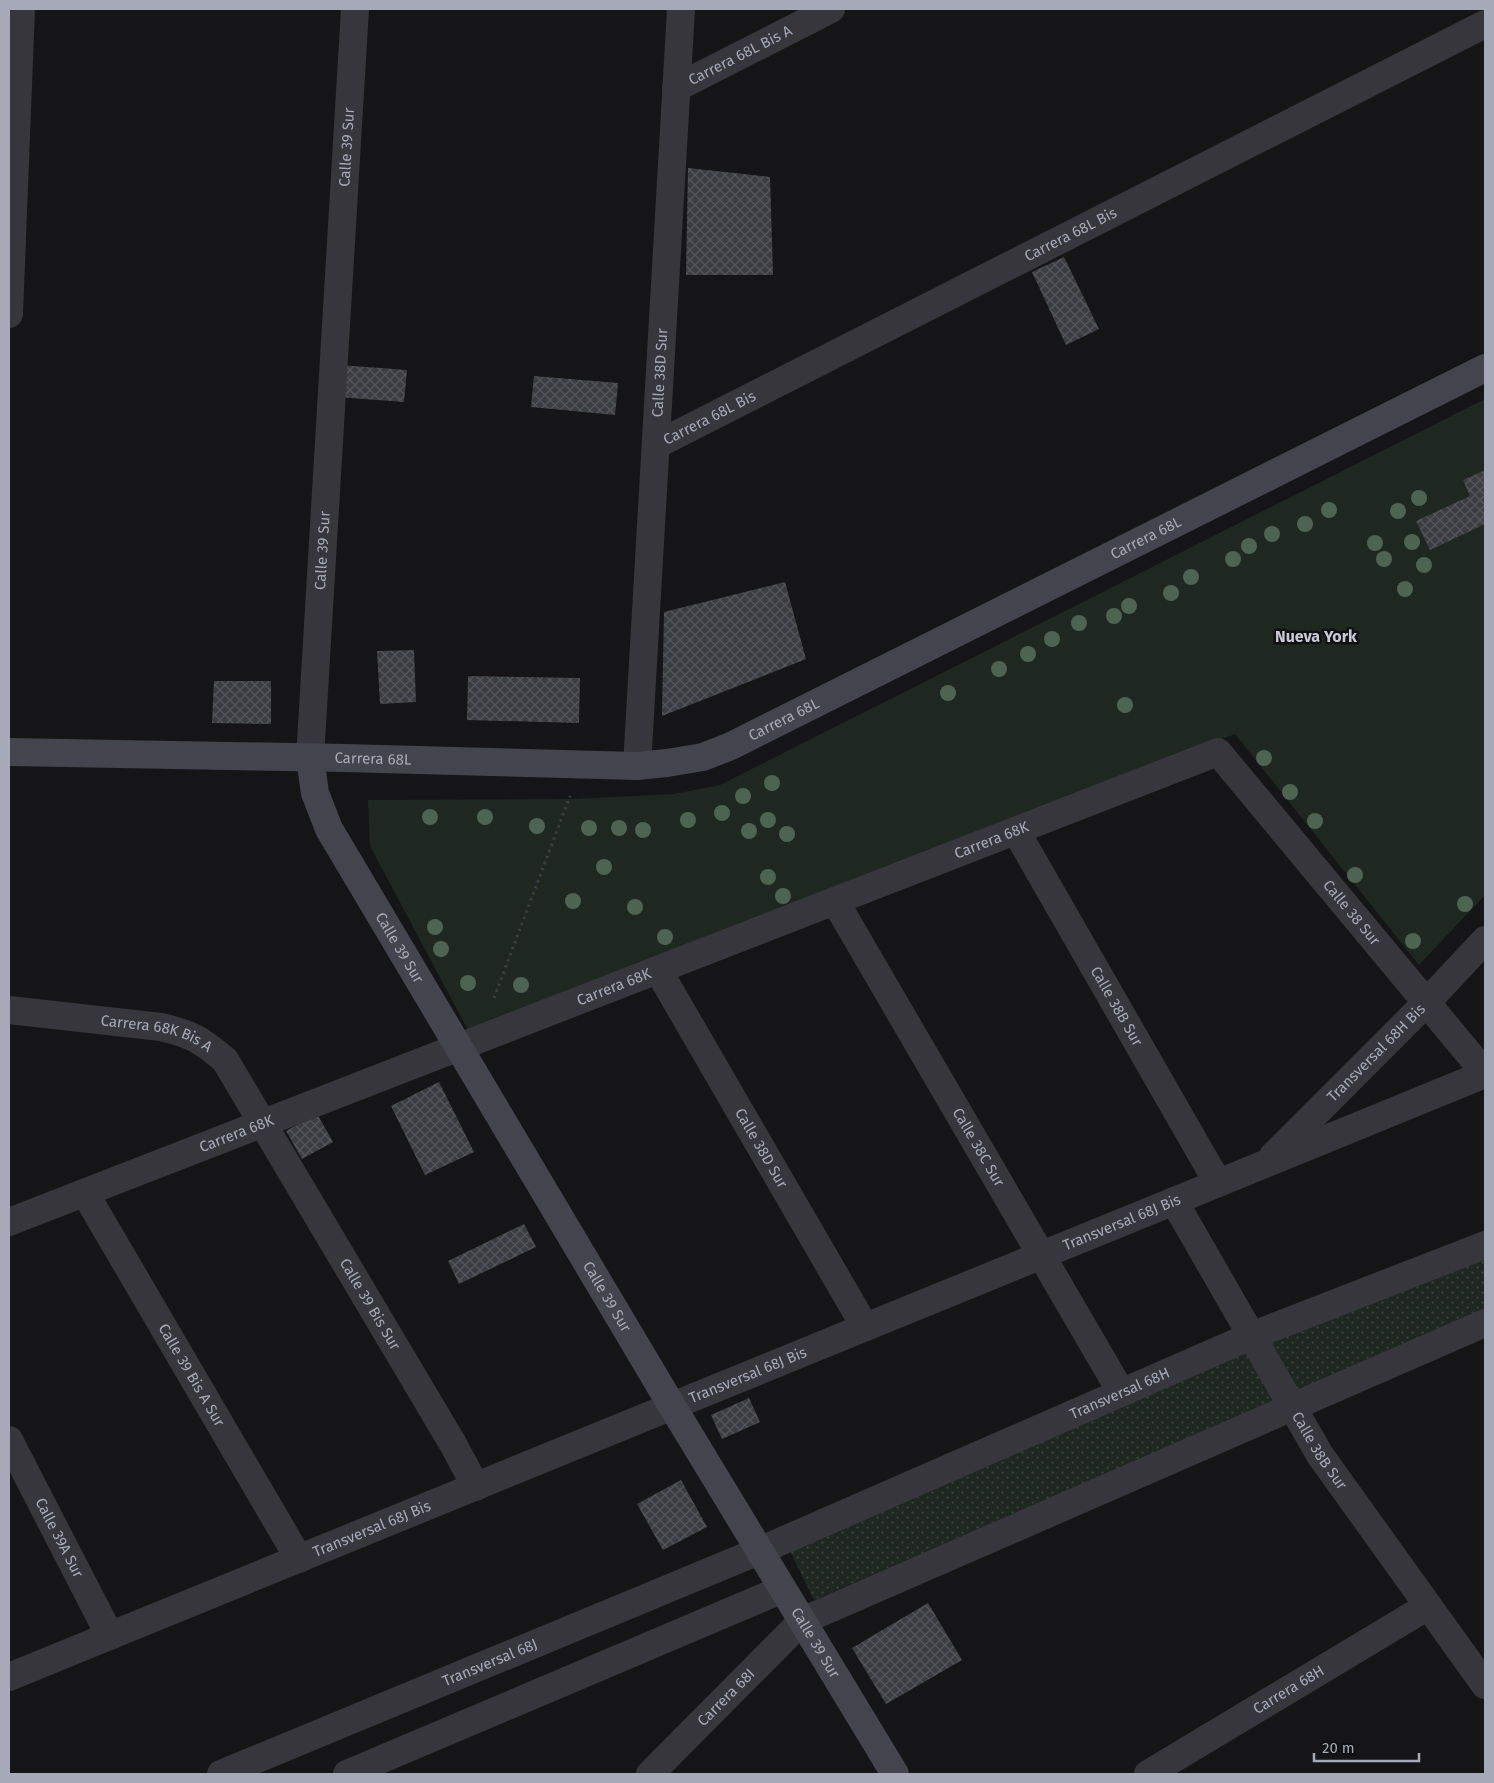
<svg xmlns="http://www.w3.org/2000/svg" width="1494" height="1783" font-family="'Fira Sans',sans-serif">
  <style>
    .grass { fill: url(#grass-dots) }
    .park { fill: #1f2721 }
    .building { fill: url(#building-cross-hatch) }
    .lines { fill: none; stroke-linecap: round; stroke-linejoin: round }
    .path { stroke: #3c3d44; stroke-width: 3; stroke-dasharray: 2.5 4; stroke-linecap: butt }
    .street { stroke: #36363c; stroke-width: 28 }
    .secondary { stroke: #43444d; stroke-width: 28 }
    .tree { fill: #4d6453 }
    .labels { text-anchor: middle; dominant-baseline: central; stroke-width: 5; stroke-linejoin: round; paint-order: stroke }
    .street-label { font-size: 15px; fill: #a6a9b8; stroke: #101012 }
    .neighbourhood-label { font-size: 16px; font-weight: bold; fill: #c7c9d4; stroke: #101012 }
  </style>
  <defs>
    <pattern id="grass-dots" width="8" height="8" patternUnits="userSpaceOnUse" patternTransform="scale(1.25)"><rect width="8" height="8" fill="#1f2721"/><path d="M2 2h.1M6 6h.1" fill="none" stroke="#3d443f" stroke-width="1.8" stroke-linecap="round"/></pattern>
    <pattern id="building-cross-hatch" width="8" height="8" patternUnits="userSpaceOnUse" patternTransform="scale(1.25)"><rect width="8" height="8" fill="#3c3d42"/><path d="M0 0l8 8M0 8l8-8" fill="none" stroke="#55565b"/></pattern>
  </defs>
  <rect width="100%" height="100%" fill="#151517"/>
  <polygon class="grass" points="1485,1248 1485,1310 814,1600 789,1549"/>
  <polygon class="park" points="1485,399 1485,895 1419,965 1235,734 469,1032 370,846 368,800 573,799 674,794 720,785"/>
  <g class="building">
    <polygon points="688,168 770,177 773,275 686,275"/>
    <polygon points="1064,257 1099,329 1066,345 1032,272"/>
    <polygon points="340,365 407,370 404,402 337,397"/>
    <polygon points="534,376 618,383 615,415 531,407"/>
    <polygon points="1485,470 1485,524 1430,550 1416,521 1470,496 1463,480"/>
    <polygon points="785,582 806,659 662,716 664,612"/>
    <polygon points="414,650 416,702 380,704 377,651"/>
    <polygon points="468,676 580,678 579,723 467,720"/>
    <polygon points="214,681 271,681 271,724 212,723"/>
    <polygon points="439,1082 474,1152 425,1175 391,1106"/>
    <polygon points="317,1114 333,1142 302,1159 286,1131"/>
    <polygon points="524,1224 536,1247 459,1284 448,1261"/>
    <polygon points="749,1398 760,1422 722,1439 711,1415"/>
    <polygon points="681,1480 707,1527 663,1550 637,1504"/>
    <polygon points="928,1603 962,1660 886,1704 852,1648"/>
  </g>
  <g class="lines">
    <polyline class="path" points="494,998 570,796"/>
    <g class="street">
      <path id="s1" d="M676 88 831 9"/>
      <polyline points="9,314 21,9"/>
      <path id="s2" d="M656 445 1485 24"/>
      <path id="s3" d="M310 758 355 9"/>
      <path id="s4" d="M637 766 681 9"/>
      <path id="s5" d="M1016 831 1218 1183"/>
      <path id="s6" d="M835 901 1121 1392"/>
      <path id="s7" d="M658 970 865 1327"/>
      <path id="s8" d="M9 1010 161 1027C192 1034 201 1040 225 1060L453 1444 476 1487"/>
      <path id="s9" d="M1273 1156 1426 1003 1485 940"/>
      <path id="s10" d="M85 1193 299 1559"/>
      <path id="s11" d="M1174 1201 1320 1455 1485 1685"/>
      <path id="s12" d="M9 1222 1218 752 1485 1073"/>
      <path id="s13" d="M9 1440 110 1636"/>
      <path id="s14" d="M9 1677 1485 1074"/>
      <path id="s15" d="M221 1774 759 1551 1251 1336 1485 1245"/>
      <polyline points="347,1774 783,1589"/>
      <path id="s16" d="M650 1774 802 1621 1485 1323"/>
      <path id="s17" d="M1148 1774 1428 1606"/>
    </g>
    <g class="secondary">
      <path id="s18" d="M9 752 345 758 637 766 667 763 703 757 731 746 1485 368"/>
      <path id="s19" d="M310 758 315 793 329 829 672 1406 895 1774"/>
    </g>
  </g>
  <g class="tree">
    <circle cx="1419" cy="498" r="8"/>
    <circle cx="1329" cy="510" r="8"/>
    <circle cx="1398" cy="511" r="8"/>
    <circle cx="1305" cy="524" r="8"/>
    <circle cx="1272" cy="534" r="8"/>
    <circle cx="1412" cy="542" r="8"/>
    <circle cx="1375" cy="543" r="8"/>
    <circle cx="1249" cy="546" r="8"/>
    <circle cx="1233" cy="559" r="8"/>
    <circle cx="1384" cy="559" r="8"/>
    <circle cx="1424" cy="565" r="8"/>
    <circle cx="1191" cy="577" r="8"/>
    <circle cx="1405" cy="589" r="8"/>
    <circle cx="1171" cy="593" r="8"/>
    <circle cx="1129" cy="606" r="8"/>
    <circle cx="1114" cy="616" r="8"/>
    <circle cx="1079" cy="623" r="8"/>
    <circle cx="1052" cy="639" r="8"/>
    <circle cx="1028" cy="654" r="8"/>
    <circle cx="999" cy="669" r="8"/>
    <circle cx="948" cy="693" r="8"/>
    <circle cx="1125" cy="705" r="8"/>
    <circle cx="1264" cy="758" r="8"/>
    <circle cx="772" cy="783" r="8"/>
    <circle cx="1290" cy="792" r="8"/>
    <circle cx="743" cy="796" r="8"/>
    <circle cx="722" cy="813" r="8"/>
    <circle cx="430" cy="817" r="8"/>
    <circle cx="485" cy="817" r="8"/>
    <circle cx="688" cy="820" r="8"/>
    <circle cx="768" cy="820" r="8"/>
    <circle cx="1315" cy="821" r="8"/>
    <circle cx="537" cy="826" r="8"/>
    <circle cx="589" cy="828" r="8"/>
    <circle cx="619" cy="828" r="8"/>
    <circle cx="643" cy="830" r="8"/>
    <circle cx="749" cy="831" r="8"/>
    <circle cx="787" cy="834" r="8"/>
    <circle cx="604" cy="867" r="8"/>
    <circle cx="1355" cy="875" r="8"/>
    <circle cx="768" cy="877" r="8"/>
    <circle cx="783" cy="896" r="8"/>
    <circle cx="573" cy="901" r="8"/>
    <circle cx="1465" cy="904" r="8"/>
    <circle cx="635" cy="907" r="8"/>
    <circle cx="435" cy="927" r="8"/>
    <circle cx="665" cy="937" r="8"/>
    <circle cx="1413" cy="941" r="8"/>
    <circle cx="441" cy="949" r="8"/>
    <circle cx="468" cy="983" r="8"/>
    <circle cx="521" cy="985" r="8"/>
  </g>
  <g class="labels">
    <g class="street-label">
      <text stroke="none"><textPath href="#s1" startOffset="72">Carrera 68L Bis A</textPath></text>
      <text stroke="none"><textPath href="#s3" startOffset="612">Calle 39 Sur</textPath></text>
      <text stroke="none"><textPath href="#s2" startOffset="465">Carrera 68L Bis</textPath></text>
      <text stroke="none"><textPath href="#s4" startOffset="394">Calle 38D Sur</textPath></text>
      <text stroke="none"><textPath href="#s2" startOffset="60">Carrera 68L Bis</textPath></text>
      <text stroke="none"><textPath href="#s18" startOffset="1189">Carrera 68L</textPath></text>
      <text stroke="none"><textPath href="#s3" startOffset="208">Calle 39 Sur</textPath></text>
      <text stroke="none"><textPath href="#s18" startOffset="784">Carrera 68L</textPath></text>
      <text stroke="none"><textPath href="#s18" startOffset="364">Carrera 68L</textPath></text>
      <text stroke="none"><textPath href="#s12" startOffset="1054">Carrera 68K</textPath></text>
      <text stroke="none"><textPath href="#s12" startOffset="1506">Calle 38 Sur</textPath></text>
      <text stroke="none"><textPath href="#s19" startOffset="212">Calle 39 Sur</textPath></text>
      <text stroke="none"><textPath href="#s12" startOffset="649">Carrera 68K</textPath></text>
      <text stroke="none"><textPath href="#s5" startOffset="202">Calle 38B Sur</textPath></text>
      <text stroke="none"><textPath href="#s8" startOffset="150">Carrera 68K Bis A</textPath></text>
      <text stroke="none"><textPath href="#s9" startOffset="146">Transversal 68H Bis</textPath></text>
      <text stroke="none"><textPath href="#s12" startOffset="244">Carrera 68K</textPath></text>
      <text stroke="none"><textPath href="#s6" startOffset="285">Calle 38C Sur</textPath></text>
      <text stroke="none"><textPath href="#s7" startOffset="206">Calle 38D Sur</textPath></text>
      <text stroke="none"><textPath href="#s14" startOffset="1202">Transversal 68J Bis</textPath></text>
      <text stroke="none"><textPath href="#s19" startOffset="618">Calle 39 Sur</textPath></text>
      <text stroke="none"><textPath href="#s8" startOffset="510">Calle 39 Bis Sur</textPath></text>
      <text stroke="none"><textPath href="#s10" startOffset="211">Calle 39 Bis A Sur</textPath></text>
      <text stroke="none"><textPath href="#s14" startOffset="798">Transversal 68J Bis</textPath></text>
      <text stroke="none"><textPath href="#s15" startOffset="976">Transversal 68H</textPath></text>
      <text stroke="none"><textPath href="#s11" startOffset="289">Calle 38B Sur</textPath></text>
      <text stroke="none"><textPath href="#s14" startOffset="392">Transversal 68J Bis</textPath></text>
      <text stroke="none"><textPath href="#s13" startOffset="110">Calle 39A Sur</textPath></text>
      <text stroke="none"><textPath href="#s19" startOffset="1022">Calle 39 Sur</textPath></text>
      <text stroke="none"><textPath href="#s15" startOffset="291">Transversal 68J</textPath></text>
      <text stroke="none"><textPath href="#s17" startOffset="164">Carrera 68H</textPath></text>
      <text stroke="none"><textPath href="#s16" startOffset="108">Carrera 68I</textPath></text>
    </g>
    <g class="neighbourhood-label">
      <text x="1316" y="636">Nueva York</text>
    </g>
  </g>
  <rect width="1494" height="1783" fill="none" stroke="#a6a9b8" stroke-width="20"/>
  <path d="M1314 1753v8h105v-8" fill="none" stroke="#a6a9b8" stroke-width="2.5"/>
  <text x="1322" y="1753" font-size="15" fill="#a6a9b8" stroke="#101012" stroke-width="4" paint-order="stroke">20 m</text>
</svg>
